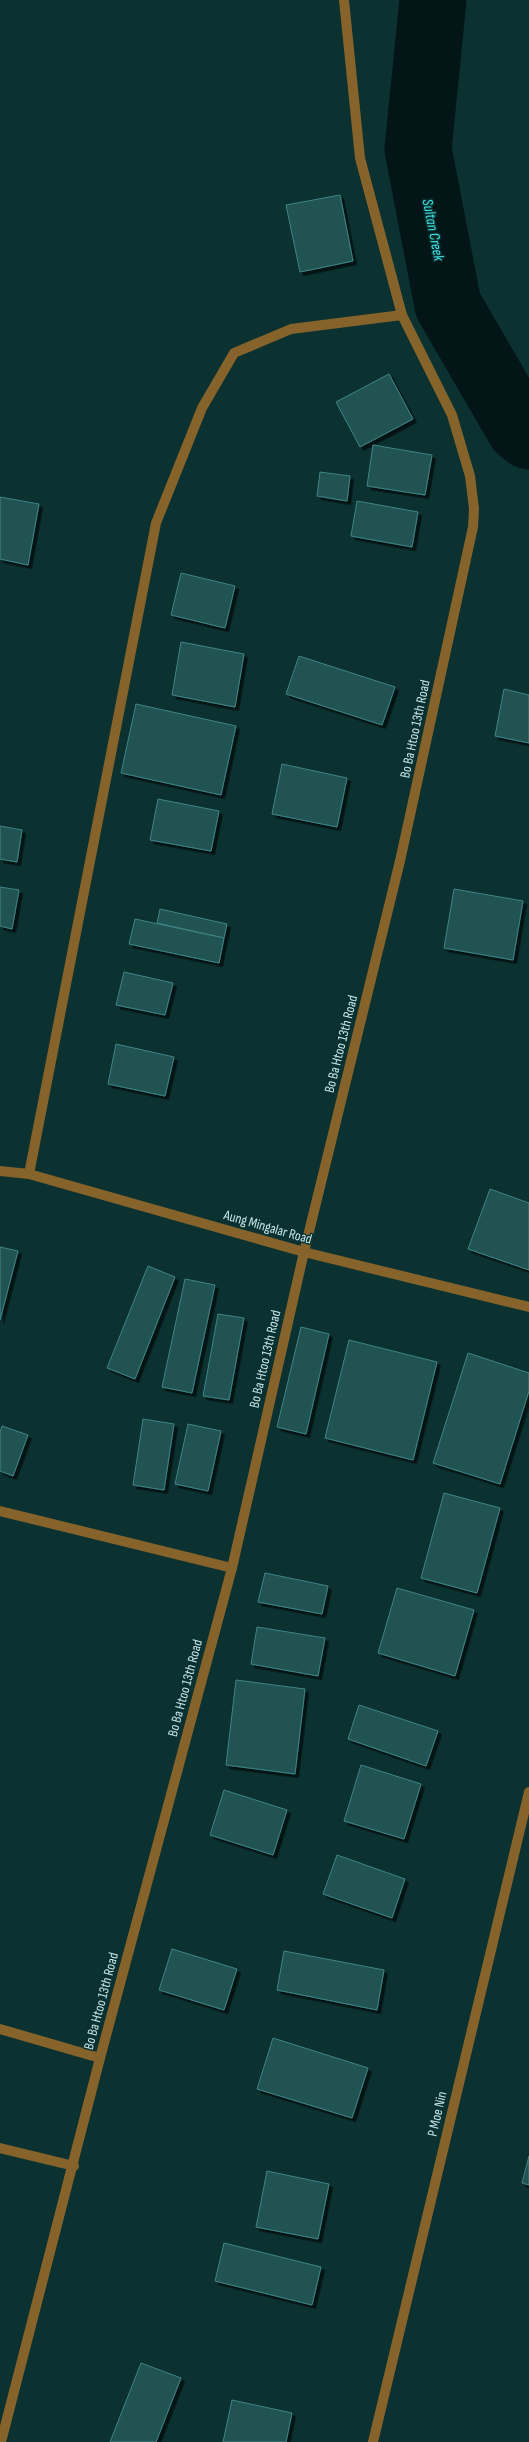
<svg xmlns="http://www.w3.org/2000/svg" width="529" height="2442" font-family="'Sofia Sans Condensed',sans-serif">
  <style>
    .lines { fill: none; stroke-linecap: round; stroke-linejoin: round }
    .river { stroke: #031516; stroke-width: 67 }
    .building { fill: #215253; stroke: #408586; filter: url(#shadow) }
    .minor { stroke: #85632a; stroke-width: 10 }
    .labels { text-anchor: middle; dominant-baseline: central; stroke-width: 3; stroke-linejoin: round; paint-order: stroke }
    .street-label { font-size: 14px; fill: #c6e7e7; stroke: #0b3131 }
    .water-label { font-size: 15px; font-style: italic; fill: #3ee2e6; stroke: #0b3131 }
  </style>
  <defs>
    <filter id="shadow"><feDropShadow dx="3.5" dy="3.5" stdDeviation="0" flood-color="#0009"/></filter>
  </defs>
  <rect width="100%" height="100%" fill="#0b3131"/>
  <g class="lines">
    <polyline class="river" points="433,0 418,149 448,305 520,429 529,436"/>
  </g>
  <g class="building">
    <polygon points="340,195 353,261 300,272 286,205"/>
    <polygon points="389,374 413,419 360,447 336,402"/>
    <polygon points="373,445 432,455 425,495 367,486"/>
    <polygon points="320,472 350,476 347,501 317,496"/>
    <polygon points="0,497 39,504 28,565 0,559"/>
    <polygon points="357,501 418,512 412,547 351,536"/>
    <polygon points="181,573 235,586 225,628 171,615"/>
    <polygon points="181,642 244,654 235,707 172,695"/>
    <polygon points="299,656 395,687 382,725 286,694"/>
    <polygon points="504,689 529,695 529,743 495,736"/>
    <polygon points="136,704 236,726 221,795 121,773"/>
    <polygon points="282,764 347,778 337,827 272,814"/>
    <polygon points="158,799 219,811 211,851 150,840"/>
    <polygon points="0,826 22,830 17,862 0,859"/>
    <polygon points="0,887 19,890 12,929 0,926"/>
    <polygon points="454,889 523,901 513,960 444,948"/>
    <polygon points="160,909 227,924 224,938 157,923"/>
    <polygon points="135,919 224,938 219,963 129,944"/>
    <polygon points="124,972 173,983 165,1015 116,1005"/>
    <polygon points="116,1044 174,1057 165,1096 108,1084"/>
    <polygon points="490,1189 529,1203 529,1270 468,1249"/>
    <polygon points="0,1247 18,1251 0,1320"/>
    <polygon points="148,1266 175,1277 135,1379 107,1368"/>
    <polygon points="185,1279 215,1285 192,1393 162,1387"/>
    <polygon points="218,1314 244,1318 229,1400 203,1396"/>
    <polygon points="301,1327 329,1334 306,1434 277,1427"/>
    <polygon points="349,1340 437,1362 413,1460 325,1438"/>
    <polygon points="468,1353 529,1373 529,1391 500,1484 433,1463"/>
    <polygon points="143,1419 174,1424 164,1490 133,1485"/>
    <polygon points="188,1424 221,1431 208,1491 175,1484"/>
    <polygon points="2,1426 28,1435 13,1476 0,1471 0,1432"/>
    <polygon points="444,1493 500,1508 477,1593 421,1578"/>
    <polygon points="265,1573 328,1586 322,1614 258,1602"/>
    <polygon points="397,1588 474,1610 455,1676 378,1653"/>
    <polygon points="257,1627 325,1638 318,1676 251,1664"/>
    <polygon points="236,1680 305,1689 295,1774 226,1765"/>
    <polygon points="359,1705 438,1731 426,1766 348,1739"/>
    <polygon points="361,1765 421,1784 404,1839 344,1821"/>
    <polygon points="224,1790 287,1810 273,1855 210,1835"/>
    <polygon points="337,1855 405,1879 392,1918 323,1894"/>
    <polygon points="172,1949 237,1969 224,2010 159,1990"/>
    <polygon points="284,1951 384,1970 377,2010 277,1990"/>
    <polygon points="273,2038 368,2068 352,2118 257,2089"/>
    <polygon points="529,2156 529,2185 522,2183"/>
    <polygon points="267,2171 329,2184 318,2239 256,2227"/>
    <polygon points="224,2243 321,2267 312,2305 215,2281"/>
    <polygon points="141,2363 181,2378 156,2442 110,2442"/>
    <polygon points="232,2400 292,2413 286,2442 223,2442"/>
  </g>
  <g class="lines">
    <g class="minor">
      <polyline points="0,1171 29,1174 304,1252 529,1307"/>
      <polyline points="29,1174 156,523 202,408 234,353 291,329 402,315"/>
      <polyline points="0,1511 232,1568"/>
      <polyline points="0,2029 100,2058"/>
      <polyline points="0,2148 74,2166"/>
      <polyline points="1,2442 100,2058 232,1568 304,1252 400,861 473,527 474,509 470,476 452,415 402,315 360,158 344,0"/>
      <polyline points="373,2442 529,1792"/>
    </g>
  </g>
  <g class="labels">
    <g class="street-label">
      <text transform="translate(415 729) rotate(-78)">Bo Ba Htoo 13th Road</text>
      <text transform="translate(341 1044) rotate(-76)">Bo Ba Htoo 13th Road</text>
      <text transform="translate(268 1227) rotate(16)">Aung Mingalar Road</text>
      <text transform="translate(265 1359) rotate(-77)">Bo Ba Htoo 13th Road</text>
      <text transform="translate(185 1688) rotate(-75)">Bo Ba Htoo 13th Road</text>
      <text transform="translate(101 2001) rotate(-75)">Bo Ba Htoo 13th Road</text>
      <text transform="translate(437 2114) rotate(-77)">P Moe Nin</text>
    </g>
    <g class="water-label">
      <text transform="translate(433 230) rotate(79)">Sultan Creek</text>
    </g>
  </g>
</svg>
